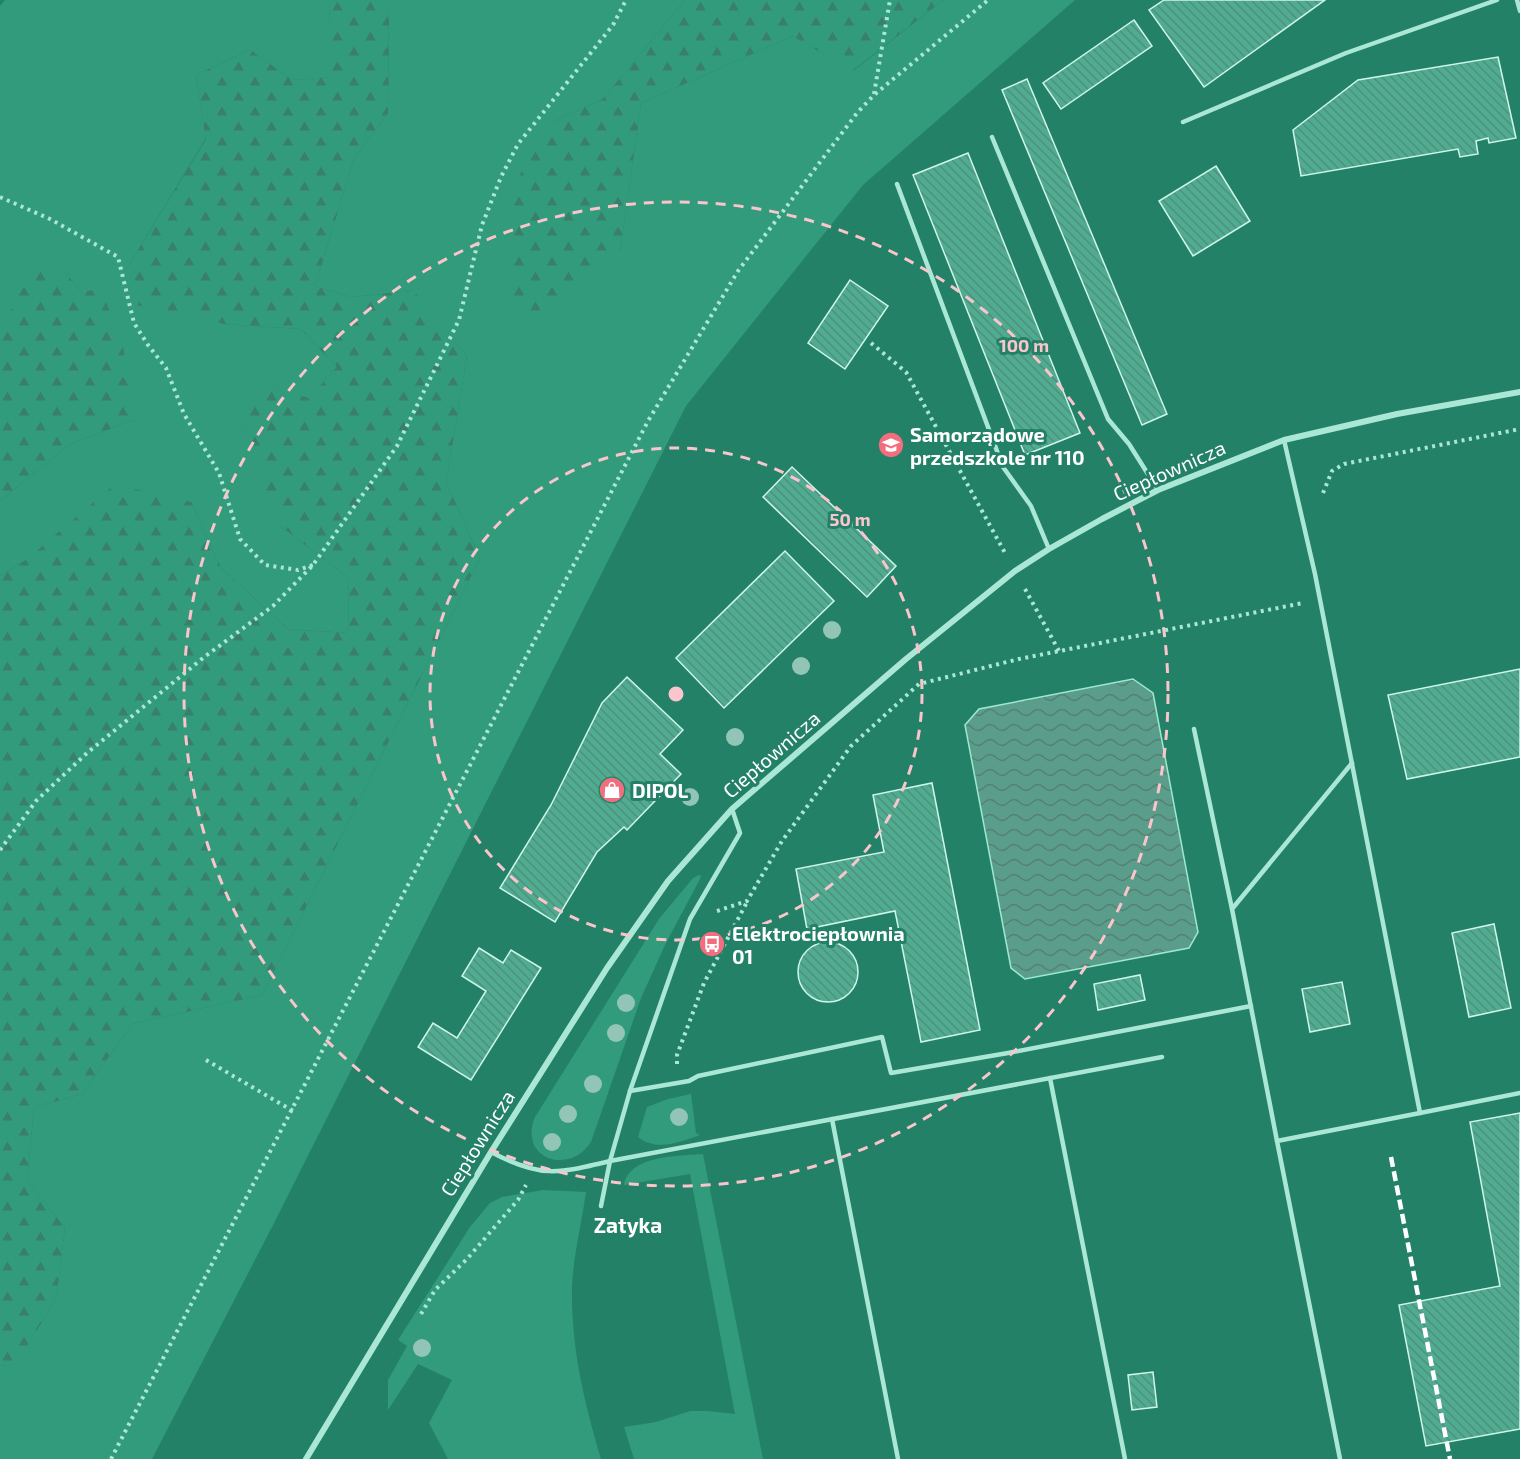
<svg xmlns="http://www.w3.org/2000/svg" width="1520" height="1459" font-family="'Exo 2',sans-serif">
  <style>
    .green { fill: #319b7b }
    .forest { fill: url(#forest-firs) }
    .water { fill: url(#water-waves); stroke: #9ee8d1; stroke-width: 1.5 }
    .building { fill: url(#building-back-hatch); stroke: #cef6ea; stroke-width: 1.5 }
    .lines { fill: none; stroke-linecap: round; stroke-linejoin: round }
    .path { stroke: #aae7d5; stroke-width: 4; stroke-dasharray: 3 4.5; stroke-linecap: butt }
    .lane { stroke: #aae7d5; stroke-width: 4.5 }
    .street { stroke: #aae7d5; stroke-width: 6 }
    .rail { stroke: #fff; stroke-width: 4.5; stroke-dasharray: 10 4.5; stroke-linecap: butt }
    .tree { fill: #93c5b7 }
    .ring { fill: none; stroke: #fac5cc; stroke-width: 3; stroke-dasharray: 10 8 }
    .labels { text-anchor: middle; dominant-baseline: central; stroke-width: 6; stroke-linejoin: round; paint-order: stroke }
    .poi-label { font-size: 20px; font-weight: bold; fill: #fff; stroke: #238167; text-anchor: start }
    .street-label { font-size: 20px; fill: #fff; stroke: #238167 }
    .neighbourhood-label { font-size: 21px; font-weight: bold; fill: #fff; stroke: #238167 }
    .centre { fill: #fac5cc; stroke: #238167; stroke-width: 3 }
    .ring-label { font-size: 18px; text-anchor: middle; font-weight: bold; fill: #fac5cc; stroke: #238167; stroke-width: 6; stroke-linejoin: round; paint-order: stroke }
  </style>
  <defs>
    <pattern id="forest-firs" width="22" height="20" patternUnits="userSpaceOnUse" patternTransform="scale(1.5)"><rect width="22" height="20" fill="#319b7b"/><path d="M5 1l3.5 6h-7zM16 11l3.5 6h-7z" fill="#3a7f6b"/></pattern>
    <pattern id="water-waves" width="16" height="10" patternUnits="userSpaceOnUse" patternTransform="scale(1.5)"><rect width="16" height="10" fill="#5a9d8a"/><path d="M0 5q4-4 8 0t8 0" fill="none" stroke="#558174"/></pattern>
    <pattern id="building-back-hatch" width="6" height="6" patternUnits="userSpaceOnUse" patternTransform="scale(1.5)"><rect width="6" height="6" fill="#50ac91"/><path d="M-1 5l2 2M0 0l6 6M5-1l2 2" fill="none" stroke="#4f8f7c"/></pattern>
  </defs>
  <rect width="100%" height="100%" fill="#238167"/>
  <g class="green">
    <polygon points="5,0 329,0 332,77 292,80 250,50 196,75 206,138 123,275 224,324 301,329 337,367 309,399 267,387 278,524 349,578 348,633 288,629 221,568 191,502 26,560 0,576 0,501 70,444 133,420 81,292 63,270 0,336 0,6"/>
    <polygon points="389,0 685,0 603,99 550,123 620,252 641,103 793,36 853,71 943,0 1075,0 863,185 686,406 271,1229 152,1459 0,1459 0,1365 14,1366 56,1299 65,1228 27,1181 34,1107 82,1094 132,1024 262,995 480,558 446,482 467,356 413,291 351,297 315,286 354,158 388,113"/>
    <path d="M699 875 701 876 700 879 665 945 641 998 591 1142C569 1176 518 1159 535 1117L659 919 693 878Z"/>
    <path d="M691 1094 696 1133 700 1135C680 1142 657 1152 638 1137L647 1107 668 1099Z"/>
    <path d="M703 1154 763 1459H634L624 1427 656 1422 690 1411H708L735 1414 690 1174 624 1185C629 1155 679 1156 703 1154Z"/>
    <path d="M543 1190 586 1192C582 1221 573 1258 572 1287 571 1348 584 1401 601 1459H448L429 1423 452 1380 418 1364 388 1410V1380L407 1346 398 1340 470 1227 490 1203 502 1197Z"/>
  </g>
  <g class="forest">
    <polygon points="329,0 389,0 388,113 354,158 315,286 351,297 414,291 467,356 446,482 480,558 262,995 132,1024 82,1094 34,1107 27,1181 65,1228 56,1299 14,1367 0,1365 0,576 26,560 115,484 191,502 221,568 288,629 348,633 349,578 278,524 238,417 267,387 309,398 337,367 301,329 224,324 131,304 123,275 206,139 196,75 250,50 292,80 331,77"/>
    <polygon points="685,0 943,0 852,71 793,36 641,103 620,252 530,317 513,300 514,185 550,123 603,99"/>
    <polygon points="34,262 63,270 81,292 101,289 123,345 133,420 70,444 0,501 0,332"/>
  </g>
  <polygon class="water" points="1133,679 1153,693 1198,932 1189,948 1025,979 1011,968 965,725 979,709"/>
  <g class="building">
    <polygon points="1164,0 1325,0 1204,87 1149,10"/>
    <polygon points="1134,20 1152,46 1061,109 1043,83"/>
    <polygon points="1498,57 1516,138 1489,143 1488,138 1476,141 1478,154 1460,157 1458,149 1301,176 1293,130 1358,80"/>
    <polygon points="1027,79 1167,414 1142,425 1002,90"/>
    <polygon points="968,153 1080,433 1025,455 913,175"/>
    <polygon points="1216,166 1250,221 1193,256 1159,201"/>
    <polygon points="850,280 888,306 845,369 808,343"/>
    <polygon points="792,467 896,566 867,597 763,497"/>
    <polygon points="785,551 834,601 724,708 676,658"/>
    <polygon points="1520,669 1520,757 1407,779 1388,695"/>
    <polygon points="627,677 683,730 660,754 681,774 627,830 624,827 597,852 555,922 500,888 551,805 602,703"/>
    <polygon points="932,783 980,1030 921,1042 895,911 807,929 796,869 884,852 873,795"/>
    <polygon points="1494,924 1511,1008 1469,1017 1452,933"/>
    <circle cx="828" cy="972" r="30"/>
    <polygon points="479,948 503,963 511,950 541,968 471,1080 418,1047 433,1023 457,1038 486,991 462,976"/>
    <polygon points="1140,975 1145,1000 1098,1010 1094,984"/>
    <polygon points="1342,982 1350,1024 1310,1032 1302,989"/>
    <polygon points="1520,1113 1520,1429 1426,1446 1399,1305 1500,1286 1470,1122"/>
    <polygon points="1153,1372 1157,1407 1132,1410 1128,1375"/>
  </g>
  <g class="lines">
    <g class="path">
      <polyline points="874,94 890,0"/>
      <polyline points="0,197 50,219 118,257 134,323 148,345 166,368 184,414 219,473 240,539 265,565 298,570 313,565"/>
      <polyline points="871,343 906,372 1005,553"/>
      <polyline points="1323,493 1332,471 1344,464 1520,429"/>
      <polyline points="1025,589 1059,651"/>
      <polyline points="0,850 36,801 87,753 203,658 273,606 313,565 397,446 459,320 482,225 501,177 518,144 613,25 626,0"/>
      <polyline points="717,911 747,901 782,841 851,746 919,684 1019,659 1303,603"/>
      <polyline points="206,1060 293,1111"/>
      <polyline points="677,1064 677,1055 704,983 747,902"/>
      <polyline points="421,1314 435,1290 467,1259 518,1200 526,1185"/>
      <polyline points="111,1459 648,421 738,271 857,113 874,95 988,0"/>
    </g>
    <g class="lane">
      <polyline points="1517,0 1520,11"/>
      <polyline points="1183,122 1346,53 1497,0"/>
      <polyline points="992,137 1108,419 1129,444 1158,490"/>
      <polyline points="897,184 1003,467 1031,506 1049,549"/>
      <polyline points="1284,440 1315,574 1420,1113 1277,1141 1340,1459"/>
      <polyline points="1194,729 1232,909"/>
      <polyline points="1050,1078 1125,1459"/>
      <polyline points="630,1091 689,1081 698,1076 882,1037 891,1073 1008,1053 1251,1006"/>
      <polyline points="1420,1113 1520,1093"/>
      <polyline points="832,1119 898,1459"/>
      <polyline points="1277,1141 1232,909 1352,763"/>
      <path d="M491 1152C540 1178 557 1174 610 1161L630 1091 690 919 740 833 732 809"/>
      <polyline points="601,1206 610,1161 1162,1057"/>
    </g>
    <polyline class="street" points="306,1459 491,1152 607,968 668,881 732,809 906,659 1015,571 1049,549 1102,519 1158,490 1284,440 1397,414 1520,392"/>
    <polyline class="rail" points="1391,1157 1450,1459"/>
  </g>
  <g class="tree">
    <circle cx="832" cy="630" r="9"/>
    <circle cx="801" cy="666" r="9"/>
    <circle cx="735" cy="737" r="9"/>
    <circle cx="690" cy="797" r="9"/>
    <circle cx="626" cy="1003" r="9"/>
    <circle cx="616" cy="1033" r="9"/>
    <circle cx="593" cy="1084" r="9"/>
    <circle cx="568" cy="1114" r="9"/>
    <circle cx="679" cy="1117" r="9"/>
    <circle cx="552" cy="1142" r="9"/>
    <circle cx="422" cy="1348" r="9"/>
  </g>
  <g class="ring">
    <circle cx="676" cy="694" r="246"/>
    <circle cx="676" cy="694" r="492"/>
  </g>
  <defs>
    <g id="school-disc" transform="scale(1.35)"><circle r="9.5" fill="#f26e7f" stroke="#238167"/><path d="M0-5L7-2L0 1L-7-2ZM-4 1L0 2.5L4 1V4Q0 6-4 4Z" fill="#fff"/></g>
    <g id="shop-disc" transform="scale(1.35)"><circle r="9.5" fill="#f26e7f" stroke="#238167"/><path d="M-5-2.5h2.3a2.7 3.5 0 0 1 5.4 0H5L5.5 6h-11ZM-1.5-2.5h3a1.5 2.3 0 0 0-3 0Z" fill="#fff"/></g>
    <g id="bus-disc" transform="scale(1.35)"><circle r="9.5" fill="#f26e7f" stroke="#238167"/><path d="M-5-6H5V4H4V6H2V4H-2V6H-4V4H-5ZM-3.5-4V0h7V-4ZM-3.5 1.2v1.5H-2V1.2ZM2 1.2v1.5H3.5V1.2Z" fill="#fff"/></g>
  </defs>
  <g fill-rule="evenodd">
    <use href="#school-disc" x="891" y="445"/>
    <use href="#shop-disc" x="612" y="790"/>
    <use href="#bus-disc" x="712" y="944"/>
  </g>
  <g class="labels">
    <g class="poi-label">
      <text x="910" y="434">Samorządowe<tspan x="910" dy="23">przedszkole nr 110</tspan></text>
      <text x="632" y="790">DIPOL</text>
      <text x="732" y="933">Elektrociepłownia<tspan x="732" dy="23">01</tspan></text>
    </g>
    <g class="street-label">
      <text transform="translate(1169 470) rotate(-24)">Ciepłownicza</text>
      <text transform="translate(771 754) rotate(-41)">Ciepłownicza</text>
      <text transform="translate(477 1143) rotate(-58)">Ciepłownicza</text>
    </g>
    <g class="neighbourhood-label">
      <text x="628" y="1224">Zatyka</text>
    </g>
  </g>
  <circle cx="676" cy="694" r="9" class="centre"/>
  <g class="ring-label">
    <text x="1024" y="352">100 m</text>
    <text x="850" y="526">50 m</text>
  </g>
</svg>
